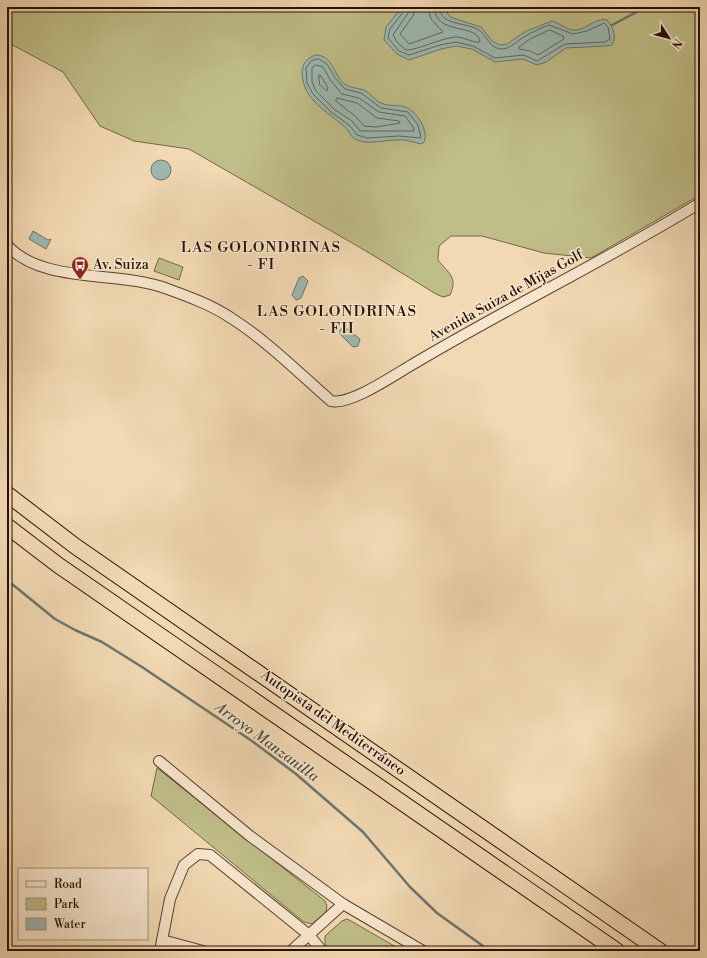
<svg xmlns="http://www.w3.org/2000/svg" width="707" height="958" font-family="'Libre Bodoni',serif">
  <style>
    .green { fill: #c0be88; stroke: #746744 }
    .water { fill: #9cb9b2; stroke: #6d756b }
    .lines { fill: none; stroke-linecap: round; stroke-linejoin: round }
    .shore { stroke: #62645a; stroke-width: 1 }
    .stream { stroke: #6d756b; stroke-width: 2.5 }
    .minor-casing { stroke: #5a422e; stroke-width: 12 }
    .highway-casing { stroke: #271001; stroke-width: 17 }
    .minor { stroke: #f7e6ce; stroke-width: 10 }
    .highway { stroke: #f2d9b3; stroke-width: 15 }
    .labels { text-anchor: middle; dominant-baseline: central; stroke-width: 3; stroke-linejoin: round; paint-order: stroke }
    .poi-label { font-size: 14px; fill: #271001; stroke: #f7e6ce; text-anchor: start }
    .street-label { font-size: 14px; fill: #271001; stroke: #f7e6ce }
    .neighbourhood-label { font-size: 15px; letter-spacing: 1px; fill: #271001; stroke: #f7e6ce }
    .water-label { font-size: 15px; font-style: italic; fill: #504b3f; stroke: #f7e6ce }
  </style>
  <rect width="100%" height="100%" fill="#f2d9b3"/>
  <filter id="stains"><feTurbulence type="fractalNoise" baseFrequency=".005" numOctaves="4"/><feColorMatrix values="0 0 0 0 .2 0 0 0 0 .09 0 0 0 0 .02 0 0 0 .5 -.17"/></filter>
  <radialGradient id="worn" r=".72"><stop offset=".6" stop-color="#630" stop-opacity="0"/><stop offset="1" stop-color="#630" stop-opacity=".3"/></radialGradient>
  <g class="green">
    <path d="M7 7H700V195L591 258 544 253 482 236H451L439 246 438 260C449 274 458 277 450 295L443 297 436 294 366 251 189 149 134 141 100 126 63 72 7 42Z"/>
    <polygon points="159,258 183,267 179,280 154,271"/>
    <polygon points="157,768 325,901 327,906 326,912 312,924 304,922 151,796"/>
    <polygon points="347,919 351,921 403,951 331,951 325,944 325,936 342,921"/>
  </g>
  <g class="water">
    <path d="M402 7H443L450 17 481 27 492 41 500 45 507 44 526 31 552 21C559 23 566 29 573 30 586 31 595 17 607 20 613 27 617 37 612 45L606 46 566 48 546 62 537 65 523 59 495 62 472 49 456 46 441 49 409 60 397 54 384 40 386 27Z"/>
    <path d="M315 55C335 55 332 76 346 85 351 88 358 88 364 90 371 93 374 100 381 103 389 107 398 104 405 107 417 111 429 131 424 142L421 144C413 142 405 139 397 140 385 140 368 145 357 140 351 138 349 131 345 127 327 111 304 101 302 74 302 64 306 59 315 55Z"/>
    <circle cx="161" cy="170" r="10"/>
    <polygon points="33,231 48,240 51,239 46,249 29,239"/>
    <polygon points="303,276 308,281 301,298 296,300 292,295 299,278"/>
    <polygon points="342,328 346,328 360,339 358,346 353,347 340,334 340,330"/>
  </g>
  <g class="lines">
    <g class="shore">
      <path d="M405 7 404 11 390 29 388 38 399 51 409 55 440 45 456 42 473 46 495 58 524 55 537 61 565 44 605 42 610 39 608 27 604 23 587 31 573 34 549 25C541 28 532 32 524 37 517 41 511 48 503 49 489 50 487 34 477 29 464 22 441 26 439 7"/>
      <path d="M410 7 408 13 393 35 397 42 406 50C415 51 441 38 456 37 464 37 473 43 480 42 478 22 436 37 434 7"/>
      <polyline points="416,7 413,16 400,34 409,44 443,32 431,19 428,7"/>
      <polygon points="550,30 563,36 564,39 538,55 530,51 519,49 519,47 530,39"/>
      <polygon points="319,59 327,64 335,78 345,89 361,93 381,108 408,112 418,125 421,138 399,136 367,138 357,135 349,125 331,112 313,94 307,83 306,68 311,61"/>
      <polygon points="316,65 323,67 331,81 342,94 359,98 379,112 405,116 413,127 414,131 360,131 352,121 334,109 316,91 312,82 312,68"/>
      <polygon points="319,75 321,76 328,88 327,91 320,85"/>
      <polygon points="337,98 357,103 377,118 399,121 400,123 376,127 364,126 355,116 336,101"/>
    </g>
    <g class="stream">
      <polyline points="612,25 644,8"/>
      <polyline points="7,580 55,619 75,630 102,642 142,667 252,741 296,774 363,832 410,887 437,913 490,951"/>
    </g>
    <g class="minor-casing">
      <g id="minor">
        <path d="M7 245C41 284 119 271 165 288 187 296 212 305 231 318 266 340 300 374 331 401 350 406 397 373 415 363 509 307 607 260 700 203"/>
        <polyline points="159,761 250,836 343,904 423,951"/>
        <polyline points="162,940 203,951"/>
        <polyline points="160,951 170,899 184,865 198,854 210,855 309,935 322,951"/>
        <polyline points="291,951 343,904"/>
      </g>
    </g>
    <g class="highway-casing">
      <g id="highway">
        <polyline points="7,494 75,546 660,951"/>
        <polyline points="7,526 58,565 617,951"/>
      </g>
    </g>
    <use href="#minor" class="minor"/>
    <use href="#highway" class="highway"/>
  </g>
  <defs>
    <g id="bus-pin" transform="scale(0.9)"><path d="M0 17L-7.5 6A9.5 9.5 0 1 1 7.5 6Z" fill="#8f2418" stroke="#f7e6ce"/><path d="M-5-6H5V4H4V6H2V4H-2V6H-4V4H-5ZM-3.5-4V0h7V-4ZM-3.5 1.2v1.5H-2V1.2ZM2 1.2v1.5H3.5V1.2Z" fill="#fff"/></g>
  </defs>
  <g fill-rule="evenodd">
    <use href="#bus-pin" x="80" y="265"/>
  </g>
  <g class="labels">
    <g class="poi-label">
      <text x="93" y="265">Av. Suiza</text>
    </g>
    <g class="street-label">
      <text transform="translate(506 296) rotate(-29)">Avenida Suiza de Mijas Golf</text>
      <text transform="translate(333 723) rotate(35)">Autopista del Mediterráneo</text>
    </g>
    <g class="neighbourhood-label">
      <text x="261" y="247">LAS GOLONDRINAS<tspan x="261" dy="17">- FI</tspan></text>
      <text x="337" y="311">LAS GOLONDRINAS<tspan x="337" dy="17">- FII</tspan></text>
    </g>
    <g class="water-label">
      <text transform="translate(267 742) rotate(36)">Arroyo Manzanilla</text>
    </g>
  </g>
  <rect width="707" height="958" fill="none" stroke="#f2d9b3" stroke-width="24"/>
  <rect x="8" y="8" width="691" height="942" fill="none" stroke="#271001" stroke-width="2"/>
  <rect x="12" y="12" width="683" height="934" fill="none" stroke="#271001"/>
  <rect x="18" y="868" width="130" height="72" fill="#f7e6ce" stroke="#a4907c"/>
  <rect x="26" y="881" width="20" height="6" fill="#f7e6ce" stroke="#a4907c"/>
  <text x="54" y="888" font-size="12" fill="#271001">Road</text>
  <rect x="26" y="898" width="20" height="12" fill="#c0be88" stroke="#a4907c"/>
  <text x="54" y="908" font-size="12" fill="#271001">Park</text>
  <rect x="26" y="918" width="20" height="12" fill="#9cb9b2" stroke="#a4907c"/>
  <text x="54" y="928" font-size="12" fill="#271001">Water</text>
  <g transform="translate(669 38) rotate(126)" stroke="#f7e6ce" stroke-width="3" paint-order="stroke">
  <path d="M0-3L7 15L0 10L-7 15Z" fill="#271001"/>
  <text y="-6" font-size="11" font-weight="bold" text-anchor="middle" fill="#271001">N</text>
  </g>
  <rect width="100%" height="100%" filter="url(#stains)"/>
  <rect width="100%" height="100%" fill="url(#worn)"/>
</svg>
